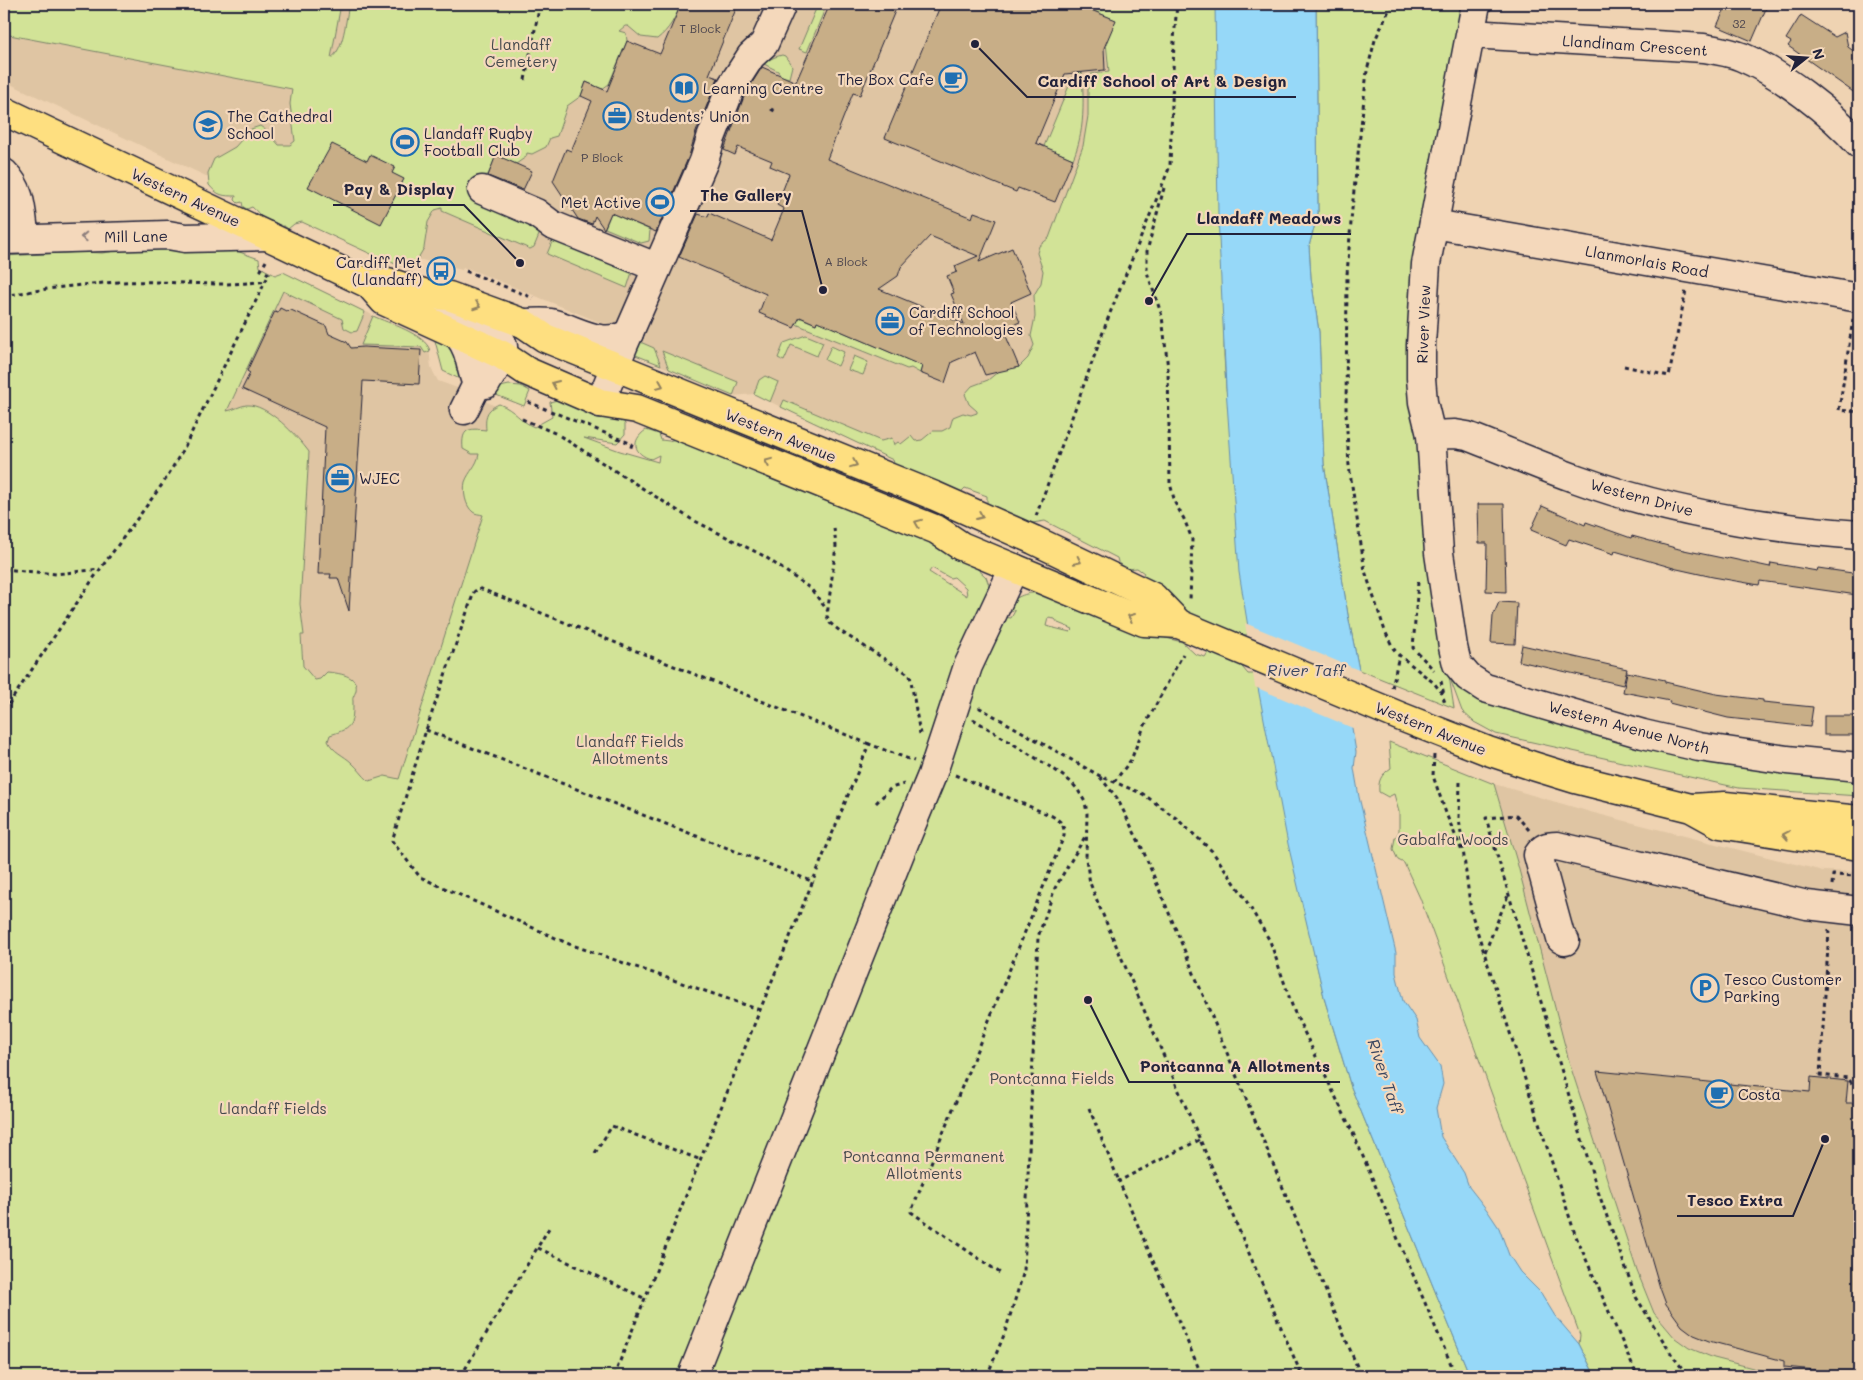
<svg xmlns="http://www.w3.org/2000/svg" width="1863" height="1380" font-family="Mali,sans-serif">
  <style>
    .built { fill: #dfc5a3 }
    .green { fill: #d2e397; stroke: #7a8269; fill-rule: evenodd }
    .water { fill: #96d8f8; stroke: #688fac }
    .pier { fill: #efd3b2 }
    .building { fill: #c8ae87; stroke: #22223b; fill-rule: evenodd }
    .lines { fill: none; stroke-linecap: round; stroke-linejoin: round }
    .minor-casing { stroke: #22223b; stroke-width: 31 }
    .highway-casing { stroke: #22223b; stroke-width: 31 }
    .path { stroke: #22223b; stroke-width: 3; stroke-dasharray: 4 4; stroke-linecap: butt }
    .minor { stroke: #f4d8bb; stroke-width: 28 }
    .highway { stroke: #fedf80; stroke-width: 28 }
    .oneway { stroke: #8b7d7b }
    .oneway2 { stroke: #90805e }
    .labels { text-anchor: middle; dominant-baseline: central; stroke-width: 4.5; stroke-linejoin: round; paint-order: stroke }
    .number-label { font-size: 12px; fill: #4c454e }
    .park-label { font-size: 15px; fill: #45494d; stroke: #f4d8bb }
    .street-label { font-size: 15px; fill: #22223b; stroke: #f4d8bb }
    .poi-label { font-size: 15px; fill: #22223b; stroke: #f4d8bb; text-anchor: start }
    .water-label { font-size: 16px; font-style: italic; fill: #394661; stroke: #f4d8bb }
    .leader { fill: none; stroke: #22223b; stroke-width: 2 }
    .callout-dot { fill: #22223b; stroke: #f4d8bb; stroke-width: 2 }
    .callout-label { font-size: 16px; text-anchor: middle; font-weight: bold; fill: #22223b; stroke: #f4d8bb; stroke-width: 4.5; stroke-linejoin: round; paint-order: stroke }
  </style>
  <rect width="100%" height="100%" fill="#efd3b2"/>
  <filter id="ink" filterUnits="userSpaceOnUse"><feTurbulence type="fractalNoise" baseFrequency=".02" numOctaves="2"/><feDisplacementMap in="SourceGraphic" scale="10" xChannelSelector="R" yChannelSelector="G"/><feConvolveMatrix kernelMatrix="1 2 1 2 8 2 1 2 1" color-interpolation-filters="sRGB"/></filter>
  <g filter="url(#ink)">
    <g class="built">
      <polygon points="4,4 368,4 282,212 4,81"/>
      <polygon points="651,4 1144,4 1037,390 900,464 754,394 733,396 633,354 638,341 604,324 467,268 463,268 462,270 422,260 384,260 423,175 529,108"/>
      <polygon points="290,275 422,339 429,347 431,368 438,381 460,389 518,417 501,462 378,848 310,794 300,604 309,452 227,412"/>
      <polygon points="1494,784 1594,813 1823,871 1859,872 1859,1376 1784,1376 1714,1358 1688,1348 1675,1338 1654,1313 1637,1271 1570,1065 1517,862"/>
    </g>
    <g class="green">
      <path d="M4 4H341L331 58C344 50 346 18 349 4H681C675 18 670 29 657 39L641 37 628 26H625L619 31 626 33 627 41 609 84 602 89 586 82 581 96 567 106 557 136 550 138 546 147 532 154 527 153 526 157 516 164 496 156 488 175 480 176 474 182 541 230 534 247 530 249 442 211V208L435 210 428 222 424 248 414 265C403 266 393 266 385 257L384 260 302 222 294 224 288 229 284 226C266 230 264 217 252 207L247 209 243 207 242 202 238 203 235 200 236 196C223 196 218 196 209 185L208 173 214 159 235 147 251 129 260 126 267 131 279 145H290L295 141 290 104 292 89 4 34Z"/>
      <polygon points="818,4 827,4 807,52 799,49"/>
      <polygon points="1078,4 1226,4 1224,355 1226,388 1256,586 1247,635 1222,631 1217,624 1208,622 1204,618 1198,620 1192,614 1176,609 1138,584 1144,573 1137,568 1127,569 1118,562 1117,558 1045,521 1026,524 987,507 987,496 965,488 960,493 896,470 893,460 781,407 784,400 881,441 892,438 894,445 898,442 901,444 911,436 915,441 922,440 933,431 942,431 950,427 953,417 963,413 971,415 977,413 977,411 969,404 965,394 972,386 988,380 999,371 1019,367 1028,358 1034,345 1031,336 1035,317 1034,295 1041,283 1043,271 1037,253 1039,246 1049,238 1083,146 1088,116 1088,79 1091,74 1109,72 1106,42 1115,20"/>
      <polygon points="1316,4 1465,4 1411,408 1412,417 1419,432 1464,660 1579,726 1586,735 1600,734 1859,773 1859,796 1739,788 1496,734 1474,722 1462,711 1449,676 1454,708 1359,670 1348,615 1324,464 1319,332 1311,278 1309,246 1318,213"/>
      <polygon points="782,55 785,56 792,66 789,78 781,76 778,71 762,63 775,57"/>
      <path d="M1081 57C1083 90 1087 128 1073 159L1059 153 1042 151Z"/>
      <polygon points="611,213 650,230 649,241 641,243 605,228"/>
      <polygon points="554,237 633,269 627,288 547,254"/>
      <path d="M136 248 231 249 259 259 260 267 275 275 283 272 365 312 357 331 352 332 344 328 342 319 283 291 227 411C233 410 240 406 246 405 267 403 298 437 309 452L300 604 304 635H301L303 666 315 680 320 679 327 672C337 673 359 675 356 690 355 695 352 697 353 701 353 724 353 728 330 735L328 741C333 752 344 755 352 763 358 768 362 775 369 781L385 776 399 779 483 515C480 514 475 514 473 512 465 506 463 491 465 482 469 471 477 466 479 454H472L463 449C461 428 469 428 486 430 485 416 486 410 499 404 515 410 520 421 534 427L552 417 550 402 557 400 558 397 621 417 625 424V434L617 443 584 438 620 451 658 462 659 455 651 459C634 454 630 441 646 430L659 434 661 440 669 441 675 439 825 490 968 560 986 577 989 585 988 594 1004 617 1011 618 1015 611 1007 609C1015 594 1028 593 1043 592L1162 637 1182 642 1195 654 1205 657 1209 651 1237 661 1248 674H1262L1301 896 1325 1001 1351 1087 1470 1376H4V256L83 252 102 253ZM932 568 950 578 954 577 966 588 967 596 929 572ZM1048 618 1055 619 1058 623 1073 629 1070 632 1046 626Z"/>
      <path d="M373 316C388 323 426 334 430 351L425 353 421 347 361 345Z"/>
      <polygon points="799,317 816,324 817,321 906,359 926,356 920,373 911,368 907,369 796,324"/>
      <polygon points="806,335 823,342 817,356 791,345 784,361 778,358 784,343"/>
      <polygon points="434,337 457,346 464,381 443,371"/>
      <polygon points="638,341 654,348 661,365 633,354"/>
      <polygon points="831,346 844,352 838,366 825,360"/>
      <polygon points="662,351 738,382 733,396 669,369"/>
      <polygon points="854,356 868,362 863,375 848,370"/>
      <polygon points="765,376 778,382 770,402 754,394 759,380"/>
      <polygon points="509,385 521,386 530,391 524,406 491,393 496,388"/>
      <path d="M1389 742 1494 784 1517 862 1570 1065 1637 1271 1654 1313 1675 1338 1689 1348 1714 1358 1784 1376H1595L1579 1344 1580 1335 1420 898 1404 863 1398 860 1393 849 1395 838 1399 832V812L1394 794 1388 797 1379 792C1378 780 1381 775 1391 768Z"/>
    </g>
    <polygon class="water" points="1215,4 1316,4 1318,213 1309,246 1311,278 1319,332 1324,464 1348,615 1359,670 1357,707 1352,728 1356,752 1354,768 1359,797 1396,953 1396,973 1403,1001 1416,1020 1420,1038 1440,1066 1443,1084 1436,1108 1441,1137 1464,1173 1469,1187 1487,1210 1499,1228 1509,1255 1520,1272 1541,1293 1555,1316 1579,1344 1595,1376 1470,1376 1351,1087 1325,1001 1288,844 1258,688 1239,572 1226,388 1218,215"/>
    <polygon class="pier" points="1245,623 1361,671 1360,708 1355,729 1255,687"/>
    <g class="building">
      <polygon points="681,4 738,4 709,75 718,78 696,132 689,156 656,232 611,213 604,229 595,216 592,224 578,219 553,181 566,149 571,151 592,101 581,96 586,82 607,91 627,41 660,54"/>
      <path d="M830 4H893L891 9 895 11 860 95 853 93 827 159 972 218 974 212 996 220 979 262 1012 248 1031 293 1011 302 1020 322 1003 329 1019 367 985 375 975 352 952 362 945 383 920 373 922 366 817 321 816 324 800 317 794 328 759 313 766 294 679 257 698 214 708 217 709 213 771 240 784 209 777 205 789 174 770 166 772 161 738 147 735 155 724 150 745 94 762 67 796 82ZM930 236 978 256 955 266 957 272 947 276 954 293 951 294 964 324 879 289 898 276 901 267Z"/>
      <polygon points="941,4 1076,4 1116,20 1104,48 1105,70 1065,74 1036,143 1073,159 1055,202 1018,188 1016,192 885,138"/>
      <polygon points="1727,4 1768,4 1752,41 1717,26"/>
      <polygon points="1801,15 1835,37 1845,32 1848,47 1859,55 1859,96 1788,46 1791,42 1786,39"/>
      <polygon points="332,144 367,161 370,155 395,167 392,173 404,179 381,224 308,187"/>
      <polygon points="496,155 532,171 523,190 488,176"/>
      <polygon points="280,308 286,311 291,310 326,326 329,334 347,342 351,348 363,347 421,350 419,384 363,381 349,611 338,578 330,578 331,574 318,574 325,427 242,389 250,373 247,371 275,311 278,312"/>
      <polygon points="1478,504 1504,504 1506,592 1486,591 1487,543 1479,543"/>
      <polygon points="1542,506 1585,525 1586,522 1631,538 1632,536 1679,549 1727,559 1728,558 1770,567 1771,563 1817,571 1818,568 1859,574 1857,595 1760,581 1759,585 1713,577 1677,569 1615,551 1614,554 1569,539 1566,545 1531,530"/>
      <polygon points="1499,602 1517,603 1515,644 1491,643 1493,616"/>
      <polygon points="1522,645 1627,669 1623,685 1519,661"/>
      <polygon points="1627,672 1665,680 1665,682 1716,694 1763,700 1763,702 1813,707 1810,727 1728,718 1669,703 1670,701 1623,692"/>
      <rect x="1824" y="716" width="35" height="19"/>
      <polygon points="1597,1071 1810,1092 1811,1077 1848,1081 1846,1103 1859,1103 1859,1376 1814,1376 1815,1370 1784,1367 1784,1361 1709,1341 1694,1335 1682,1326 1666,1304 1660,1288"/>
    </g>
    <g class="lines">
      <g class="minor-casing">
        <g id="minor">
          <polyline points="1476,4 1426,264 1421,345 1421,378 1423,402 1431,435 1439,553 1453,647 1457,664 1468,677 1485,688 1643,734 1699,747 1787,760 1859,767"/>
          <path d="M1471 34 1704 48C1717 50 1730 52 1742 57 1780 73 1832 113 1859 144"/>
          <path d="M4 173C23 191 21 215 25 239"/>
          <polyline points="482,190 536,213 552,225 646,263 656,269"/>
          <polyline points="1434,224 1859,298"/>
          <polyline points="4,240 168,235 185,238 268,236"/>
          <path d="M430 295 446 315 501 341C509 354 492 372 486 384H477"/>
          <path d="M523 323C532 323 542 322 550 323 577 329 602 350 629 333"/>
          <path d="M459 336C472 353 469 366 477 384"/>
          <polyline points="600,403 624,344 704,161 711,138 731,87 751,56 764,44 782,4"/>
          <polyline points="464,410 477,384"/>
          <path d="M1431 435 1455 434 1467 436C1504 450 1540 466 1577 479 1667 512 1763 528 1859 535"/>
          <path d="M1565 941 1561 939 1538 855C1543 847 1547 846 1557 846L1807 905 1859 911"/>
          <polyline points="692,1376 906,838 932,775 968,666 1014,568"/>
        </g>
      </g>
      <g class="highway-casing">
        <g id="highway">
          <polyline points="4,111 369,284 384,301 502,355 526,371 600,403 637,409 937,530 961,546 1144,622 1179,624 1399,716 1488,751 1533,766 1575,779 1691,808 1720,824 1859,846"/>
          <polyline points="369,284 388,282 430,295 449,296 523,323 545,338 935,496 1034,540 1153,597 1179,624"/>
          <polyline points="1692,808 1725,806 1859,820"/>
        </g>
      </g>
      <g class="path">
        <polyline points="1392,4 1375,40 1367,71 1352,209 1347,275 1346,413 1349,466 1365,571 1385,631 1393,648 1399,655 1434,683 1441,692 1446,705"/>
        <polyline points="525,80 540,4"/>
        <polyline points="771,109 776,112"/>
        <polyline points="1164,188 1147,251 1147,272 1162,316 1168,369 1170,483 1175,503 1184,519 1192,539 1190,601"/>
        <polyline points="466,271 533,298"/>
        <path d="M4 296C42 289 82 284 121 282 169 280 218 288 266 281"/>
        <polyline points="1853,319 1839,410 1859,412"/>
        <polyline points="1624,366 1669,376 1686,290"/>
        <polyline points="528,402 632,444 630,450"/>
        <polyline points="522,419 557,434"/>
        <polyline points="560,436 691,519 764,556 811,589 828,611"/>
        <polyline points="1036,516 1110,313 1170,166 1174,40 1177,4"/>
        <polyline points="834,528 836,546 827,616 830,623 840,631 910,675 920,734"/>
        <polyline points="4,569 56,574 100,569"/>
        <polyline points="1418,582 1413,648 1434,670"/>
        <polyline points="1441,681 1444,695"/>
        <polyline points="1392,688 1399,655"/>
        <polyline points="979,709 980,708 1100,776 1143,794 1176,818 1212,851 1241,892 1270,941 1294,1011 1353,1133 1456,1376"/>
        <polyline points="4,711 93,579 164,482 184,448 269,274 261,270 266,261"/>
        <polyline points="973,719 1055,770 1071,782 1078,790 1085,802 1087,813 1086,859 1090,883 1100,908 1302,1376"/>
        <polyline points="426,730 814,882"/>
        <polyline points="1434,755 1433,776 1447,816 1462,851"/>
        <path d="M955 775 1052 816C1061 821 1065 825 1064 836L911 1212 1000 1273"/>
        <polyline points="1100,777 1117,798 1142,848 1361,1376"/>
        <polyline points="1114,782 1131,760 1143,729 1183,654"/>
        <polyline points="1460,782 1459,818 1471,912 1575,1234 1637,1376"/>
        <polyline points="876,803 891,788 904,784"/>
        <polyline points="1529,830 1516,815 1486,818 1596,1186 1636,1297 1672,1355 1688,1376"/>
        <polyline points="1832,885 1833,875 1859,876"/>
        <polyline points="1829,930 1820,1075 1848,1078 1859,1093"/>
        <polyline points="1485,952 1509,893"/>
        <polyline points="760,1010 569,944 420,877 392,841 426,730 474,592 479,588 869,744"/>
        <polyline points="1089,1108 1119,1181"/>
        <polyline points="1199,1140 1119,1181 1202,1376"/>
        <polyline points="595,1153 612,1126 701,1160"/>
        <polyline points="538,1248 646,1299"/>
        <polyline points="461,1376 549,1228"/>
        <polyline points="614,1376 760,1010 869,744 914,761"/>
        <polyline points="987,1376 1004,1335 1024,1271 1038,937 1055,888 1086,835"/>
      </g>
      <use href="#minor" class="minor"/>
      <use href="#highway" class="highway"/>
    </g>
    <defs><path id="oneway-chevron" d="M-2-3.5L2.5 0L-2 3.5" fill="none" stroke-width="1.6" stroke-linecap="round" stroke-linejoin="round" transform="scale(1.25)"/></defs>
    <use class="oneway" href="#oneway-chevron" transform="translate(84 237) rotate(178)"/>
    <g class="oneway2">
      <use href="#oneway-chevron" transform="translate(477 306) rotate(20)"/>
      <use href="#oneway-chevron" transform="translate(555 384) rotate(-156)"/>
      <use href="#oneway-chevron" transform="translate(660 385) rotate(22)"/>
      <use href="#oneway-chevron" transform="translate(768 462) rotate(-158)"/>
      <use href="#oneway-chevron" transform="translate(854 464) rotate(22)"/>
      <use href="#oneway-chevron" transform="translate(980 516) rotate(23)"/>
      <use href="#oneway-chevron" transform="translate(918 523) rotate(-158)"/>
      <use href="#oneway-chevron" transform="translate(1078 561) rotate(26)"/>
      <use href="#oneway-chevron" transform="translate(1131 617) rotate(-157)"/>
      <use href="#oneway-chevron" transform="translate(1786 835) rotate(-170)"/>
    </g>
  </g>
  <defs>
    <g id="cafe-ring" transform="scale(1.4375)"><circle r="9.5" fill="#f4d8bb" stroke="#1f6fb2" stroke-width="1.5"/><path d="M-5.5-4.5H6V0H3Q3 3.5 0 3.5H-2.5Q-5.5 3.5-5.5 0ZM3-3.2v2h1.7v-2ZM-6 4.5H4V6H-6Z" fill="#1f6fb2"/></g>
    <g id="library-ring" transform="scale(1.4375)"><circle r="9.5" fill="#f4d8bb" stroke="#1f6fb2" stroke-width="1.5"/><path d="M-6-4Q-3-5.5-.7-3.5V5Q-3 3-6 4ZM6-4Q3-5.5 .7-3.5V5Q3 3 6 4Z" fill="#1f6fb2"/></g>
    <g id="office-ring" transform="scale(1.4375)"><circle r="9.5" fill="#f4d8bb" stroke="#1f6fb2" stroke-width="1.5"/><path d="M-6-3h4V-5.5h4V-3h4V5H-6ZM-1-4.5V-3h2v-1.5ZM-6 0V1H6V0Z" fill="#1f6fb2"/></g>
    <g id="school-ring" transform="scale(1.4375)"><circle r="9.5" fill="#f4d8bb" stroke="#1f6fb2" stroke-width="1.5"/><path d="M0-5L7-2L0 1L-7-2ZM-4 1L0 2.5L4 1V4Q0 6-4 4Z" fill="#1f6fb2"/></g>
    <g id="stadium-ring" transform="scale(1.4375)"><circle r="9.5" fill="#f4d8bb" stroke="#1f6fb2" stroke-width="1.5"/><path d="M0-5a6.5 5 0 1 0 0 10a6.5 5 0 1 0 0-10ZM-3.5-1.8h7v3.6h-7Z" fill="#1f6fb2"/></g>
    <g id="bus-ring" transform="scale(1.4375)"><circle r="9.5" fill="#f4d8bb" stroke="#1f6fb2" stroke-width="1.5"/><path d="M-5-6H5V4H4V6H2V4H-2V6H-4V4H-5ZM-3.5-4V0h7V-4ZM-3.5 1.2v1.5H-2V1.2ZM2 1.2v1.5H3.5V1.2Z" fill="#1f6fb2"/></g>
    <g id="parking-ring" transform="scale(1.4375)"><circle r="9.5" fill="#f4d8bb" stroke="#1f6fb2" stroke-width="1.5"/><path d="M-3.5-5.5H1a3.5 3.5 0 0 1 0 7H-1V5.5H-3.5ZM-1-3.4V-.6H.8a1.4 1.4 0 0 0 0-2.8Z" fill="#1f6fb2"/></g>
  </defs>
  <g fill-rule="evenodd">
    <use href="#cafe-ring" x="953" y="79"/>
    <use href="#library-ring" x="684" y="88"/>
    <use href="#office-ring" x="617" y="116"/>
    <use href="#school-ring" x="208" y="125"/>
    <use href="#stadium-ring" x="405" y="142"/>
    <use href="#stadium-ring" x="660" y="202"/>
    <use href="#bus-ring" x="441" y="271"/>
    <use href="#office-ring" x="890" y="321"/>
    <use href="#office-ring" x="340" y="478"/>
    <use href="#parking-ring" x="1705" y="988"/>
    <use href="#cafe-ring" x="1719" y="1094"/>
  </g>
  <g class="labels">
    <g class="number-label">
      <text x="1739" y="23">32</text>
      <text x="700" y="28">T Block</text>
      <text x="602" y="157">P Block</text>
      <text x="846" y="261">A Block</text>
    </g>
    <g class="park-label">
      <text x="521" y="44">Llandaff<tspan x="521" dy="17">Cemetery</tspan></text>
      <text x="630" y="741">Llandaff Fields<tspan x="630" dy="17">Allotments</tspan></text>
      <text x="1453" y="839">Gabalfa Woods</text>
      <text x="1052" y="1078">Pontcanna Fields</text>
      <text x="273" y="1108">Llandaff Fields</text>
      <text x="924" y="1156">Pontcanna Permanent<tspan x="924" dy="17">Allotments</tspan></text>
    </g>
    <g class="street-label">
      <text transform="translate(1635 45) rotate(4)">Llandinam Crescent</text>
      <text transform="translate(186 197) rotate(25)">Western Avenue</text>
      <text transform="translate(136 236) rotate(-1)">Mill Lane</text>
      <text transform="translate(1647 261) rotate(10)">Llanmorlais Road</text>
      <text transform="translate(1423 324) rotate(-88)">River View</text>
      <text transform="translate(781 435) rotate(22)">Western Avenue</text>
      <text transform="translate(1642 497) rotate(15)">Western Drive</text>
      <text transform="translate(1629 727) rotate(15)">Western Avenue North</text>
      <text transform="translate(1431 728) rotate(22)">Western Avenue</text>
    </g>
    <g class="poi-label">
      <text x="934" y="79" text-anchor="end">The Box Cafe</text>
      <text x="703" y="88">Learning Centre</text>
      <text x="227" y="116">The Cathedral<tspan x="227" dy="17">School</tspan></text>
      <text x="636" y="116">Students’ Union</text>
      <text x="424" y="133">Llandaff Rugby<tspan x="424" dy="17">Football Club</tspan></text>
      <text x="641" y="202" text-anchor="end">Met Active</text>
      <text x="422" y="262" text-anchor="end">Cardiff Met<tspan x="422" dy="17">(Llandaff)</tspan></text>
      <text x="909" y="312">Cardiff School<tspan x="909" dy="17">of Technologies</tspan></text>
      <text x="359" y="478">WJEC</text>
      <text x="1724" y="979">Tesco Customer<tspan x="1724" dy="17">Parking</tspan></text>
      <text x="1738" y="1094">Costa</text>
    </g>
    <g class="water-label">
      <text x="1306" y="669">River Taff</text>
      <text transform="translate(1386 1076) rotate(71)">River Taff</text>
    </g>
  </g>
  <path class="leader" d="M975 44L1027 97H1296M520 263L464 205H333M823 290L802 211H690M1149 301L1187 234H1351M1088 1000L1129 1082H1340M1825 1139L1793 1216H1677"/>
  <g class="callout-dot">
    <circle cx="975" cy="44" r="5"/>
    <circle cx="520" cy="263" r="5"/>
    <circle cx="823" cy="290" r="5"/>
    <circle cx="1149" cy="301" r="5"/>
    <circle cx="1088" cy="1000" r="5"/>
    <circle cx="1825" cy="1139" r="5"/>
  </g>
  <g class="callout-label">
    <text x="1162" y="87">Cardiff School of Art &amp; Design</text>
    <text x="399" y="195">Pay &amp; Display</text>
    <text x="746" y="201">The Gallery</text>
    <text x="1269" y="224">Llandaff Meadows</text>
    <text x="1235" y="1072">Pontcanna A Allotments</text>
    <text x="1735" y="1206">Tesco Extra</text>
  </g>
  <rect width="1863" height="1380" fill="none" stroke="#f4d8bb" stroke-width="20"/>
  <rect x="10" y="10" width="1843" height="1360" fill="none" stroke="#22223b" stroke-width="2" filter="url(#ink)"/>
  <g transform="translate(1806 58) rotate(73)" stroke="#f4d8bb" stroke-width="4" paint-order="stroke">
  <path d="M0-4L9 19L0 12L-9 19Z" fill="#22223b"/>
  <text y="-8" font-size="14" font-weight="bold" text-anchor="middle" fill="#22223b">N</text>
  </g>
</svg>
